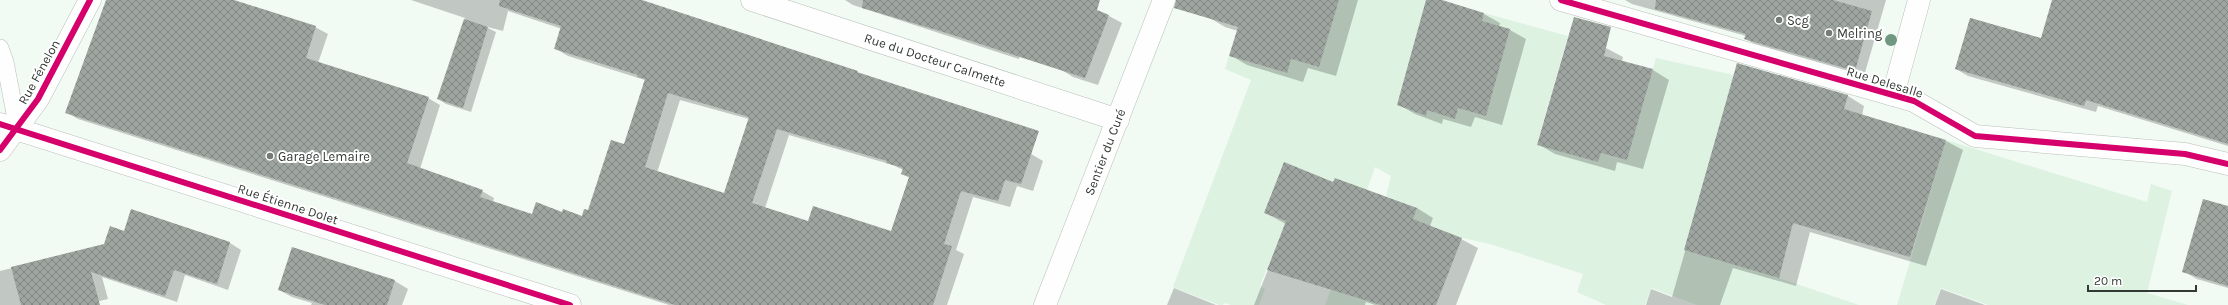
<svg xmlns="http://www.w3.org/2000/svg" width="2228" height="305" font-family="Karla,sans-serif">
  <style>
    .grass { fill: #ddf2e1 }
    .shadow { fill: #0003; fill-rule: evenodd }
    .building { fill: url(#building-cross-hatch); fill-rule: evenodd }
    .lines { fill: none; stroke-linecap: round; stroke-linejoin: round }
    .service-casing { stroke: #b9c0bb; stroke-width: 18 }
    .minor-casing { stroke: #b9c0bb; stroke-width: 23 }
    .service { stroke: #fdfefd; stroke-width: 17 }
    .minor { stroke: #fdfefd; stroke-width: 22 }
    .cycleway-casing { stroke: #fff; stroke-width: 8 }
    .cycleway { stroke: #d6006c; stroke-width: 6 }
    .tree { fill: #709880 }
    .poi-dot { fill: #757c77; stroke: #fff; stroke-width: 1.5 }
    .labels { text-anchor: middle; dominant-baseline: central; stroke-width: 4; stroke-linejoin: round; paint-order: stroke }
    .poi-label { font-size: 13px; fill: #323833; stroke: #fff; text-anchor: start }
    .street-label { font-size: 13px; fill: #323833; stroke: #fff }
  </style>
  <defs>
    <pattern id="building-cross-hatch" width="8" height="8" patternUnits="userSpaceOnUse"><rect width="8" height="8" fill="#9ea49f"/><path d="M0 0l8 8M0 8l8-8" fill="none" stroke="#818782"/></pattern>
  </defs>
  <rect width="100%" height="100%" fill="#f2faf4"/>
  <g class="grass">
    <polygon points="1339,0 1426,0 1427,110 1454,118 1458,108 1486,116 1510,29 1482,21 1484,13 1568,36 1537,144 1598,162 1601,153 1627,160 1656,58 1734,75 1779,278 1859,305 1697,305 1651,288 1645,305 1606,305 1577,292 1583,274 1490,244 1462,238 1413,219 1417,208 1386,196 1391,176 1375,167 1367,190 1335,178 1333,182 1264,213 1286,221 1260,286 1265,289 1259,305 1231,305 1224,303 1223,305 1219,305 1173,287 1251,80 1225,69 1229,56 1286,73 1291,59 1319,67"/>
    <polygon points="1946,140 2147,202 2151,184 2172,191 2147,293 2188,305 1988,305 1941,288 1934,305 1897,305"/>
    <polygon points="1331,289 1391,305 1325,305"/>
  </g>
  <g class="shadow">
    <path d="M107 0H231L315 27 328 34 318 63 428 98 440 105 420 169 482 191 494 198 493 202 533 215 563 213 582 217 589 211 624 145 645 80 568 56 556 49 562 29 508 11 503 31 484 26 496 32 471 112 446 104 438 99 465 18 411 0H635L1031 154 1043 161 1033 191 1017 186 1010 207 973 197 956 250 964 254 947 305H669L78 119 66 112ZM680 100 749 119 724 194 657 173ZM789 135 893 165 903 170V174L910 178 892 232 809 222 765 208Z"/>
    <polygon points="845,0 1039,0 1019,59 853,5"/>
    <polygon points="1214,0 1358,0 1336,76 1308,68 1303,82 1247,65 1230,55 1238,31 1225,27 1208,17"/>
    <polygon points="1427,0 1438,0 1484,14 1500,23 1499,27 1510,30 1526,39 1502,125 1475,117 1471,127 1443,119 1442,124 1415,114 1398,104"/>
    <polygon points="1625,0 1886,0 1864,76 1755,44 1745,39 1746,36 1632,4"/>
    <polygon points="2053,0 2228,0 2228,146 2098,106 2096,112 1968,76 1956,69 1971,18 2041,39"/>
    <polygon points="1109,16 1122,23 1098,85 1073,77 1060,69"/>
    <polygon points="1569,37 1606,48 1623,57 1622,61 1653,70 1669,80 1643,169 1617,162 1615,171 1555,154 1538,144"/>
    <polygon points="1738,65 1848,96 1864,106 1862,115 1946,141 1963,150 1926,266 1810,232 1796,286 1733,268 1720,305 1646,305 1651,289 1672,297"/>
    <polygon points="1334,184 1417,208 1433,218 1430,226 1461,239 1478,248 1456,305 1375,305 1366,302 1365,305 1254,305 1286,224 1265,213"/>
    <polygon points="2228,207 2228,288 2197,279 2183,271"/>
    <polygon points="132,210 230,243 241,250 228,290 185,275 177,302 102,277 108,299 83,305 0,305 0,271 105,245 125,233"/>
    <polygon points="292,248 395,281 408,289 402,305 311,305 312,303 292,297 279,290"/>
    <polygon points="1174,288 1216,305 1167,305"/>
    <polygon points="1941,289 1985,305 1935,305"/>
  </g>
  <g class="building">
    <path d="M106 0H234L316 26 306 58 429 97 407 163 483 190 480 197 532 214 536 202 562 212 563 209 582 216 584 209 588 210 611 140 624 144 645 79 637 77 638 75 554 49 561 26 499 6 500 0H642L858 71 857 72 1039 131 1021 184 1005 180 998 201 961 191 944 244 952 246 933 305H675L65 113ZM668 93 749 117 724 193 645 167ZM777 129 887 161 886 163 903 168 901 174 909 177 891 231 813 206 808 221 752 203Z"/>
    <polygon points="863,0 1100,0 1097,10 1109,15 1085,78 940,31 862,8"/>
    <polygon points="1176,0 1339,0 1319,67 1291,59 1287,73 1229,56 1238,27 1174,8"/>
    <polygon points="1426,0 1442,0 1484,13 1482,21 1510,29 1486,116 1458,108 1455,119 1427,110 1426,116 1397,105"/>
    <polygon points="1656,0 1833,0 1872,11 1855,71 1744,39 1746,34 1655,9"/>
    <polygon points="2052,0 2228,0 2228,144 2086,100 2084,106 1955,69 1970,18 2041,38"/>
    <polygon points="1574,17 1611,27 1604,56 1653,69 1627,160 1601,153 1598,162 1537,145"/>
    <polygon points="464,19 488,27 463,108 437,99"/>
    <polygon points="1737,63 1848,95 1844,109 1946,140 1910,257 1793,223 1779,278 1684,250"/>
    <polygon points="1284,162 1333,182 1335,178 1417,208 1413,219 1462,238 1436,305 1381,305 1267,270 1286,221 1264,213"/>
    <polygon points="2203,199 2228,206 2228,286 2182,272"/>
    <polygon points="131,209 230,242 217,284 174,270 165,296 91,272 100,305 21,305 11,267 104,244 110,226 124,231"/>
    <polygon points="292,247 395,280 387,305 325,305 278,290"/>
  </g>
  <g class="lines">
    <g class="service-casing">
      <polyline id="service" points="0,48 5,62 18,129"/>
    </g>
    <g class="minor-casing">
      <g id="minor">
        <polyline points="752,0 1118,120"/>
        <polyline points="1561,0 1914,101 1975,136 2185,154 2228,164"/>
        <polyline points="1893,95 1919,0"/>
        <polyline points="0,124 570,305"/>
        <polyline points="0,150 38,99 90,0"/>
        <polyline points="1045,305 1164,0"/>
      </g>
    </g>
    <use href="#service" class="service"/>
    <use href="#minor" class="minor"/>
    <g class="cycleway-casing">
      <g id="cycleway">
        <polyline points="1561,0 1914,101 1975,136 2185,154 2228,164"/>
        <polyline points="0,124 570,305"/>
        <polyline points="0,150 38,99 90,0"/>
      </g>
    </g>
    <use href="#cycleway" class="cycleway"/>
  </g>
  <circle class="tree" cx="1891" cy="40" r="6"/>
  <g class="poi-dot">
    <circle cx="1779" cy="20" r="4"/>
    <circle cx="1829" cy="33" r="4"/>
    <circle cx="270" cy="156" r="4"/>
  </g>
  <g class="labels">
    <g class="poi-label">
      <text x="1787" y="20">Scg</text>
      <text x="1837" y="33">Melring</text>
      <text x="278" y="156">Garage Lemaire</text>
    </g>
    <g class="street-label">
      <text transform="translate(935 60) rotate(18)">Rue du Docteur Calmette</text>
      <text transform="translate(39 72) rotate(-61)">Rue Fénelon</text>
      <text transform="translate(1885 82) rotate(17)">Rue Delesalle</text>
      <text transform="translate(1105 152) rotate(-69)">Sentier du Curé</text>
      <text transform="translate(288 204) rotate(18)">Rue Étienne Dolet</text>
    </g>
  </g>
  <path d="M2088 285v6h108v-6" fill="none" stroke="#323833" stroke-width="2"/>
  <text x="2094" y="285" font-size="12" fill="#323833" stroke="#ffffff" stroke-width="3" paint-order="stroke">20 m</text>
</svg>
